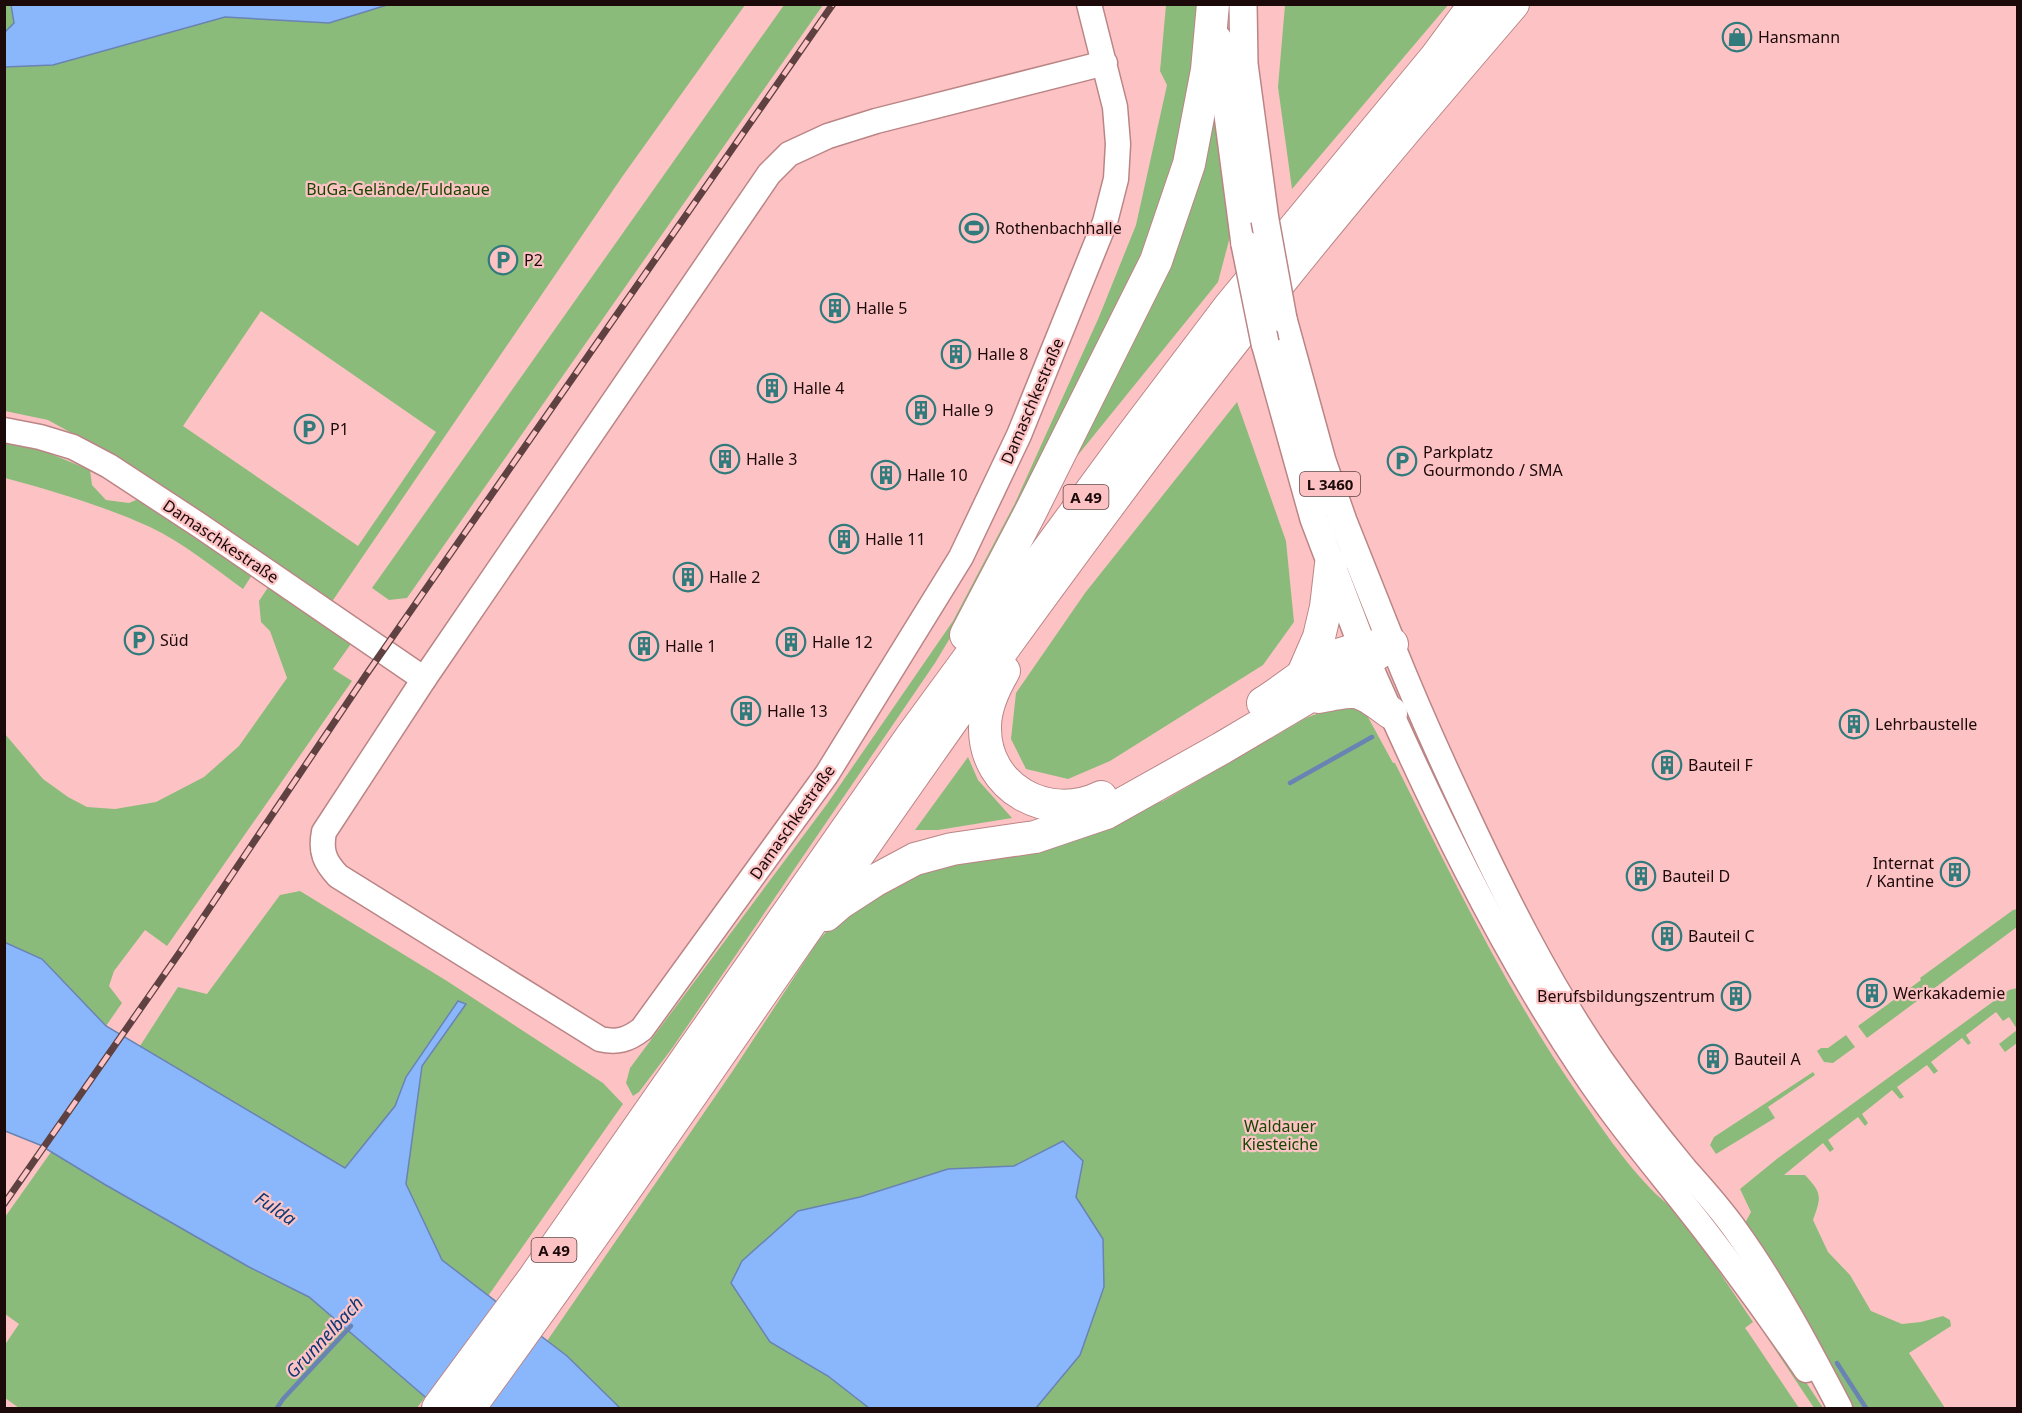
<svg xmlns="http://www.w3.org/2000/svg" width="2022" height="1413" font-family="'Noto Sans',sans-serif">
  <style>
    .green { fill: #8bbb7b; fill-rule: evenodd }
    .water { fill: #8ab7fb; stroke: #6983b3; stroke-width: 1.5 }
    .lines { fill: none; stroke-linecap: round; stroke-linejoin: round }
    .stream { stroke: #6983b3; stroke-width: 4.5 }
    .secondary-casing { stroke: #bb8586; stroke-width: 27 }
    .primary-casing { stroke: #bb8586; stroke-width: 30 }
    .highway-casing { stroke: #bb8586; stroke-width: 34 }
    .secondary { stroke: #fff; stroke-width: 24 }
    .primary { stroke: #fff; stroke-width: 27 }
    .highway { stroke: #fff; stroke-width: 32 }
    .rail-casing { stroke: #5f4142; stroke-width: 7 }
    .rail { stroke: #fdc3c4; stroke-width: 4.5; stroke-dasharray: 14; stroke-linecap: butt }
    .primary-bridge-casing { stroke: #bb8586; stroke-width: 30; stroke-linecap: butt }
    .primary-bridge { stroke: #fff; stroke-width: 27 }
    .labels { text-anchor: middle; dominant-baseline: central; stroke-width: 4.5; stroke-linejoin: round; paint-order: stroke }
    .shield { fill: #fdc3c4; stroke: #604142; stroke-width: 1.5 }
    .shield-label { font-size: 15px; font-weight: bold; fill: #1c090a }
    .poi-label { font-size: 16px; fill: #1c090a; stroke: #fdc3c4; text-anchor: start }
    .park-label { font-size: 16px; fill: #164600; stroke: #fdc3c4 }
    .street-label { font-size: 16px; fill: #1c090a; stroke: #fdc3c4 }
    .water-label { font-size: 18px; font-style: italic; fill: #0e3973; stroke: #fdc3c4 }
  </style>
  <rect width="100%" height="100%" fill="#fdc3c4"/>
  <g class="green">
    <path d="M387 4 745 5 622 177 329 606 119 459 48 420 5 411 4 67 53 65 225 17 329 23ZM261 311 436 432 358 546 183 426Z"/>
    <polygon points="5,5 11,5 14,23 5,32"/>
    <polygon points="784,5 823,5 407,598 389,600 372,588"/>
    <polygon points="1166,5 1201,5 1199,57 1166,206 992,568 935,663 673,1047 639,1092 633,1096 626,1083 630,1068 827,804 953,621 1015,503 1099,317 1136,225 1167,85 1160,71"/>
    <polygon points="1285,5 1448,5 1292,189 1278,87"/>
    <polygon points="1213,107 1232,229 1218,282 1065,471"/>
    <polygon points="1237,402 1286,541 1294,622 1263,665 1110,761 1068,779 1026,769 1011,739 1016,693 1085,593"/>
    <path d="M4 443 34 447 90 470 92 485 106 500 129 503 143 497 252 575 243 589C213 567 183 543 150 527 104 506 53 491 5 478Z"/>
    <polygon points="269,586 353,641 333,669 352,681 167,946 145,930 114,971 109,986 122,1003 106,1026 42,959 5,942 5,734 43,779 68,797 87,807 115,809 156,802 204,777 239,746 287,678 270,631 261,622 259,601"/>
    <path d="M1355 699 1363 708 1393 763H1395C1452 877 1507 992 1580 1097 1601 1127 1623 1160 1649 1187 1659 1198 1672 1207 1683 1218L1685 1224 1712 1261 1753 1322 1745 1328 1748 1332 1799 1408H620L567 1356 547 1341 732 1072 818 941 843 913 943 859 1041 849 1163 801 1306 718Z"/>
    <polygon points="968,757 978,780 1012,818 938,830 915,830"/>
    <polygon points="300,891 447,981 603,1083 623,1104 488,1296 442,1260 406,1184 422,1066 465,1004 458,1001 406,1077 395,1106 345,1168 140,1046 178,987 207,994 280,895"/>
    <polygon points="2017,909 2017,927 1867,1038 1858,1026 1921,980 1920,978 2013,910"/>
    <path d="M2017 988V1029L2009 1017 2003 1021 1996 1012 1966 1035 1971 1043 1968 1045 1962 1038 1931 1062 1938 1071 1934 1074 1927 1065 1897 1087 1904 1097 1900 1099 1892 1090 1862 1114 1868 1123 1865 1126 1858 1117 1828 1140 1834 1149 1830 1152 1823 1143 1784 1175H1805C1823 1194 1821 1197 1813 1220L1828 1252 1850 1275 1871 1311 1902 1324 1921 1322 1943 1316 1950 1320 1951 1326 1909 1353 1945 1408H1848L1744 1225 1751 1212 1740 1189 1778 1158 2009 990Z"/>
    <polygon points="2017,1030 2017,1043 2005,1052 1999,1044"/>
    <polygon points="1846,1035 1855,1047 1833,1063 1824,1062 1817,1051 1821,1048 1828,1048"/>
    <polygon points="1813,1072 1815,1075 1768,1107 1775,1118 1716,1154 1710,1145 1714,1137"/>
    <polygon points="51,1152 249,1267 310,1297 425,1397 417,1408 19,1408 5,1398 4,1346 19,1324 5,1314 5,1217"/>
    <polygon points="1748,1309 1779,1341 1823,1408 1814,1408"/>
  </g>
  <g class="water">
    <polygon points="11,5 11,4 387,5 329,23 225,17 53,65 5,67 5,32 14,23"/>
    <polygon points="4,942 42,959 106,1026 345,1168 395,1106 406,1077 458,1001 466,1004 422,1066 406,1184 442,1260 567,1356 620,1408 438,1408 309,1297 249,1267 104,1184 40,1145 5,1131"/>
    <polygon points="1063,1141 1083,1161 1076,1197 1103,1239 1104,1287 1080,1355 1036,1408 869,1408 828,1376 770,1342 731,1283 742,1261 798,1211 860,1197 948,1169 1014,1166"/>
  </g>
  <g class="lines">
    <g class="stream">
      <polyline points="1290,783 1372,737"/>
      <polyline points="1837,1363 1866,1408"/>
      <polyline points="277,1408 283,1399 351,1326"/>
    </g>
    <g class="secondary-casing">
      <g id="secondary">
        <path d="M1089 4 1115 107 1118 144 1116 179 1105 222 1019 435 961 557 827 774 642 1029C628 1040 617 1043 600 1039L338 876C325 862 320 852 324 832L424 679 769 174 789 154 828 136 876 121 1105 63"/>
        <polyline points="4,430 40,437 73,447 109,466 199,525 424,679"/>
        <path d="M1392 644C1414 699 1438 753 1463 806 1504 894 1547 981 1602 1061 1628 1098 1656 1134 1685 1169 1703 1189 1722 1210 1737 1232 1777 1288 1808 1347 1840 1408"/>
        <path d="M1368 661C1430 802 1497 943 1583 1071 1622 1130 1670 1184 1713 1241 1745 1283 1776 1326 1806 1370"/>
      </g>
    </g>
    <g class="primary-casing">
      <g id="primary">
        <polyline points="1243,4 1244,64 1265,220"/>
        <polyline points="1218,39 1245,244"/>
        <polyline points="1283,319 1322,461 1343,521 1392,644"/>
        <polyline points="1265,343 1314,519 1368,661"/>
      </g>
    </g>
    <g class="highway-casing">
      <g id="highway">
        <polyline points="966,635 1030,513 1156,261 1189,164 1207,70 1213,4"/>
        <path d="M1004 671C994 688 985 707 985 727 984 788 1048 823 1101 797"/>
        <polyline points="1303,674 1319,637 1326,607 1331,564"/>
        <path d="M1319 697C1359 688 1358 689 1391 713"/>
        <path d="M1263 703C1306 676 1322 652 1377 646"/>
        <polyline points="826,915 840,903 874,881 915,859 952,849 1035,837 1106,813 1222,748 1342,677 1392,644"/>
        <polyline points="438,1408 534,1278 911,737 1130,438 1230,306 1436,57 1475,4"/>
        <path d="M469 1408C647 1165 814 913 990 667 1069 558 1149 449 1232 343 1322 227 1417 116 1513 4"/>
      </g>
    </g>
    <use href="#secondary" class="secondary"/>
    <use href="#primary" class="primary"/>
    <use href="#highway" class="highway"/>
    <g class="rail-casing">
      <polyline id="rail" points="4,1204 180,952 366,675 833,4"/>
    </g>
    <use href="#rail" class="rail"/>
    <g class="primary-bridge-casing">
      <g id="primary-bridge">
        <polyline points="1265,220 1283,319"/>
        <polyline points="1245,244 1265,343"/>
      </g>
    </g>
    <use href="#primary-bridge" class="primary-bridge"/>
  </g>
  <defs>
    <g id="shop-ring" transform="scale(1.5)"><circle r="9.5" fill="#fdc3c4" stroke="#327b7d" stroke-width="1.5"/><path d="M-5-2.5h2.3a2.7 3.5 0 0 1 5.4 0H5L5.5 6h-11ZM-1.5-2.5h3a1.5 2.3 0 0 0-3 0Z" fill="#327b7d"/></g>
    <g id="stadium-ring" transform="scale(1.5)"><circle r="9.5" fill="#fdc3c4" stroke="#327b7d" stroke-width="1.5"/><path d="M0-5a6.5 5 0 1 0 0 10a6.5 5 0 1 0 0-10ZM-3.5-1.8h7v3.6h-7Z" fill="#327b7d"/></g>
    <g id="parking-ring" transform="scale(1.5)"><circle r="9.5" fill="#fdc3c4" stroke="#327b7d" stroke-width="1.5"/><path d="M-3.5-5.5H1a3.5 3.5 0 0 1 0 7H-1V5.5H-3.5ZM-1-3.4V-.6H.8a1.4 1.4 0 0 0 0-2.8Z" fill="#327b7d"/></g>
    <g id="building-ring" transform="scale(1.5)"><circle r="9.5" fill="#fdc3c4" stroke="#327b7d" stroke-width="1.5"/><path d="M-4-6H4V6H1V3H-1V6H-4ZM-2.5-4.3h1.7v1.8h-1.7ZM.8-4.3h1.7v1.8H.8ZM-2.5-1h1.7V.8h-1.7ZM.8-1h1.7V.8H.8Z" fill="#327b7d"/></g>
  </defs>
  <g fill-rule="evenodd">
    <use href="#shop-ring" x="1737" y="37"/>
    <use href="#stadium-ring" x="974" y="228"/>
    <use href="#parking-ring" x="503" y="260"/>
    <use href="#building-ring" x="835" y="308"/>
    <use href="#building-ring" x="956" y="354"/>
    <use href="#building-ring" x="772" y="388"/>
    <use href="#building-ring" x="921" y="410"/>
    <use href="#parking-ring" x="309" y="429"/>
    <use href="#building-ring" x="725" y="459"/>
    <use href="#parking-ring" x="1402" y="461"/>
    <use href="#building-ring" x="886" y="475"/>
    <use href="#building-ring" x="844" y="539"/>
    <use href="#building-ring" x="688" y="577"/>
    <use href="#parking-ring" x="139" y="640"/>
    <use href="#building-ring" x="791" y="642"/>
    <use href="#building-ring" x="644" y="646"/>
    <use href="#building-ring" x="746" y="711"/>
    <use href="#building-ring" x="1854" y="724"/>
    <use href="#building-ring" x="1667" y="765"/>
    <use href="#building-ring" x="1955" y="872"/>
    <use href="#building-ring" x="1641" y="876"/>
    <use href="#building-ring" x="1667" y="936"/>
    <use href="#building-ring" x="1872" y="993"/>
    <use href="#building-ring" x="1736" y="996"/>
    <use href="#building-ring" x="1713" y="1059"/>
  </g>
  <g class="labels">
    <g class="shield">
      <rect x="1300" y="472" width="60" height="24" rx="4.5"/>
      <rect x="1063.5" y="485" width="45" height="24" rx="4.5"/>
      <rect x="531.5" y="1238" width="45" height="24" rx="4.5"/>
    </g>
    <g class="shield-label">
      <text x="1330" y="484">L 3460</text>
      <text x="1086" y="497">A 49</text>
      <text x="554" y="1250">A 49</text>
    </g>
    <g class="poi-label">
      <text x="1758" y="37">Hansmann</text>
      <text x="995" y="228">Rothenbachhalle</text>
      <text x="524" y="260">P2</text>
      <text x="856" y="308">Halle 5</text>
      <text x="977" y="354">Halle 8</text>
      <text x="793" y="388">Halle 4</text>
      <text x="942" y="410">Halle 9</text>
      <text x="330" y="429">P1</text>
      <text x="1423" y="452">Parkplatz<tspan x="1423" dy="18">Gourmondo / SMA</tspan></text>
      <text x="746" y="459">Halle 3</text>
      <text x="907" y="475">Halle 10</text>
      <text x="865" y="539">Halle 11</text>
      <text x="709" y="577">Halle 2</text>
      <text x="160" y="640">Süd</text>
      <text x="812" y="642">Halle 12</text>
      <text x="665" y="646">Halle 1</text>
      <text x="767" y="711">Halle 13</text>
      <text x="1875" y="724">Lehrbaustelle</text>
      <text x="1688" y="765">Bauteil F</text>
      <text x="1934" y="863" text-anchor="end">Internat<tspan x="1934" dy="18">/ Kantine</tspan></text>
      <text x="1662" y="876">Bauteil D</text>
      <text x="1688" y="936">Bauteil C</text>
      <text x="1893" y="993">Werkakademie</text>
      <text x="1715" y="996" text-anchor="end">Berufsbildungszentrum</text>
      <text x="1734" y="1059">Bauteil A</text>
    </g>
    <g class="park-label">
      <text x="398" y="189">BuGa-Gelände/Fuldaaue</text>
      <text x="1280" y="1126">Waldauer<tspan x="1280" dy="18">Kiesteiche</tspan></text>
    </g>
    <g class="street-label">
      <text transform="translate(1032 401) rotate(-67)">Damaschkestraße</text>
      <text transform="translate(221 541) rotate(34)">Damaschkestraße</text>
      <text transform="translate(792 822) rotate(-55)">Damaschkestraße</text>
    </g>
    <g class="water-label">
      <text transform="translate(276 1208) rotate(34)">Fulda</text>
      <text transform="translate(324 1337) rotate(-47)">Grunnelbach</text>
    </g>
  </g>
  <rect width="2022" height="1413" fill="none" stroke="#1c090a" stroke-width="12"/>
</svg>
